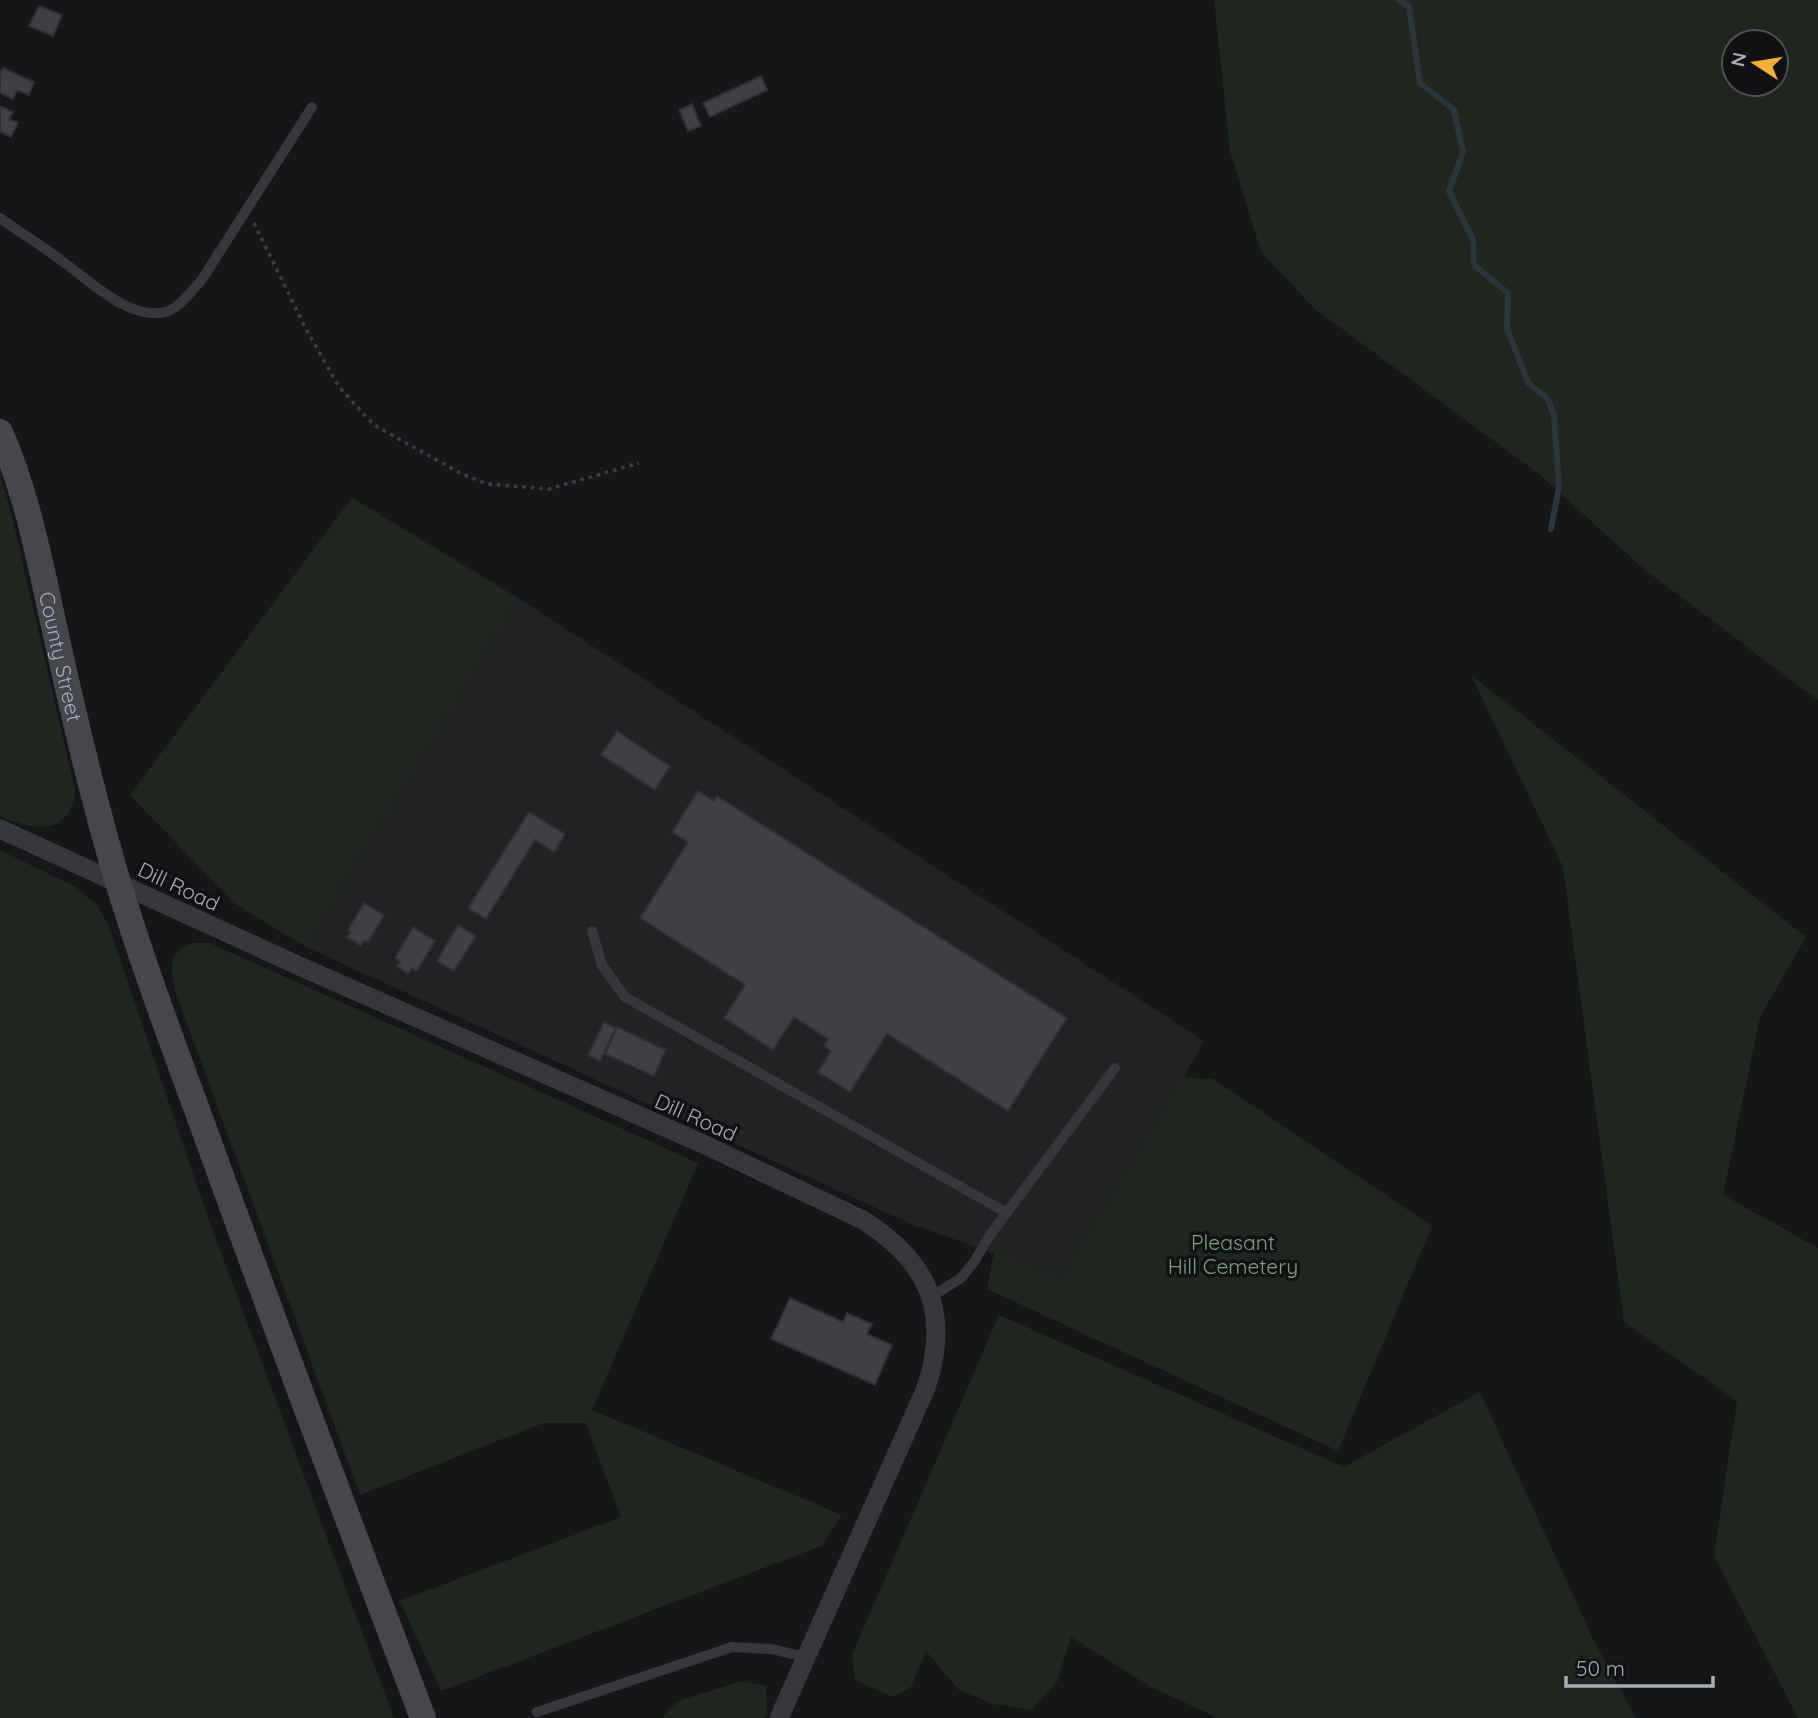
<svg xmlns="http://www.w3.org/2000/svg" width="1818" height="1718" font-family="Quicksand,sans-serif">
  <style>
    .built { fill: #222225 }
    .green { fill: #1e261f; fill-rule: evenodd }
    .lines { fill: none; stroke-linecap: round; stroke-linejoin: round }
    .stream { stroke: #2c353c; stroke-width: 6 }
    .building { fill: #404145; stroke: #303034; stroke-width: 2 }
    .path { stroke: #3d3f44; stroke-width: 3.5; stroke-dasharray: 3.5 5; stroke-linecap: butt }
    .lane { stroke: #37383d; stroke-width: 10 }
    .street { stroke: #37383d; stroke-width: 19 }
    .secondary { stroke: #45474d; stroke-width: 26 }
    .labels { text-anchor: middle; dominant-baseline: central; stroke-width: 7; stroke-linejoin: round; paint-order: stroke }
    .street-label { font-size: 21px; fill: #a8adb8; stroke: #111113 }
    .park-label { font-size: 21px; fill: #7fa381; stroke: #111113 }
  </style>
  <rect width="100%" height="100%" fill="#161618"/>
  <polygon class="built" points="518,598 1204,1041 1184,1077 1058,1279 994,1253 911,1224 306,947"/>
  <g class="green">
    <path d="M1214 0H1818V700L1645 570 1539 474 1315 309 1261 252 1230 151ZM1734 42H1776V84H1734Z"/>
    <path d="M0 473 13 521 75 790C72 836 32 831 0 816Z"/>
    <polygon points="352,498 518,598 306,947 234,903 130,795"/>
    <polygon points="1471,675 1806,937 1760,1017 1723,1195 1818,1248 1818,1718 1798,1718 1714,1556 1737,1401 1624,1322 1563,867"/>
    <polygon points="0,850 74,886 98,906 109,926 206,1212 394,1718 0,1718"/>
    <path d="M190 943H210L698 1163 592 1410 842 1515 821 1546 441 1691 400 1601 621 1517 586 1423H543L360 1495 175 991C171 967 167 956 190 943Z"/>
    <polygon points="1184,1077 1213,1079 1432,1226 1338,1451 987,1289 994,1253 1059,1278"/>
    <polygon points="999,1315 1344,1467 1480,1392 1594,1641 1636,1718 1218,1718 1151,1687 1071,1637 1057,1682 1031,1710 993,1704 958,1689 926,1651 911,1687 893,1697 855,1680 852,1655"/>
    <polygon points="742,1681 766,1686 767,1715 763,1718 664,1718 664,1714 678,1701"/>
  </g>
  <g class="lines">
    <polyline class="stream" points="1399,0 1409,6 1420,83 1454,110 1463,152 1449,191 1473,240 1474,265 1508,293 1507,328 1528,383 1548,399 1554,416 1559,487 1551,529"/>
  </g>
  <g class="building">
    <polygon points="39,6 62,15 53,36 29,26"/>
    <polygon points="3,68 34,82 29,95 17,90 13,99 0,93 0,70 2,71"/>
    <polygon points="761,76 767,90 710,117 703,103"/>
    <polygon points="692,104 701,126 688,131 679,110"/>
    <polygon points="0,106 13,112 9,119 18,123 11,137 0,132"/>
    <polygon points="617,731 670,766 655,790 601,755"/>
    <polygon points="698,791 714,801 717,796 1067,1018 1008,1111 887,1034 850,1092 818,1072 831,1051 824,1046 828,1039 794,1017 773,1050 724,1018 745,985 640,918 688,842 672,832"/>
    <polygon points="529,812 565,834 554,852 535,840 486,919 468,908"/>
    <polygon points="364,903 384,915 368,942 364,941 361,946 347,937 351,932 348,930"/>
    <polygon points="458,925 476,936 454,971 437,961"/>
    <polygon points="413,927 435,941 417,971 412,968 408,974 397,966 400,961 395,958"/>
    <polygon points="604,1022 616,1028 600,1061 588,1055"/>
    <polygon points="617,1027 666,1050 654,1076 605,1054"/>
    <polygon points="790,1298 843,1322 847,1313 872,1324 867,1334 892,1345 875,1385 771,1339"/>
  </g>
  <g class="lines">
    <polyline class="path" points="254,223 306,329 339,387 374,425 460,473 487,484 549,489 639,463"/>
    <g class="lane">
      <path d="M0 218C21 233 42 246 62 261 89 280 129 321 165 312 179 309 191 291 201 281L312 107"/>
      <polyline points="592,931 602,965 625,997 1007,1213"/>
      <polyline points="931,1297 961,1278 974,1262 990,1235 1115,1068"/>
      <polyline points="537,1712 732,1647 771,1649 806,1657"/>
    </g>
    <path class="street" d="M0 829 306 969 701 1143 863 1220C916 1254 946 1296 933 1362 932 1370 928 1379 926 1388L779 1718"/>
    <path class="secondary" id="s1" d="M0 432C28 496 41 567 56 635 74 717 93 799 117 879 146 975 182 1068 216 1162 283 1348 353 1533 423 1718"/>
  </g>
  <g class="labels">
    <g class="street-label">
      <text stroke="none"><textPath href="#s1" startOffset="233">County Street</textPath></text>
      <text transform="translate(179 886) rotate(25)">Dill Road</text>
      <text transform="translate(696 1117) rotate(24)">Dill Road</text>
    </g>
    <g class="park-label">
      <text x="1233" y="1242">Pleasant<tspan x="1233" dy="24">Hill Cemetery</tspan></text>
    </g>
  </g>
  <g transform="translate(1755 63) rotate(282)"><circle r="33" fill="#111113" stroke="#4d4f55" stroke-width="2"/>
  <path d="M0-5L12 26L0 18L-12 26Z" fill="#f2b134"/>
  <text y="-10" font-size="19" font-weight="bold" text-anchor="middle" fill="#a8adb8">N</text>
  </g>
  <path d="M1566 1676v10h147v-10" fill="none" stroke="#a8adb8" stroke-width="3.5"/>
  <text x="1576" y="1676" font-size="21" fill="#a8adb8" stroke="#111113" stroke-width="5" paint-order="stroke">50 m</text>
</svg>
